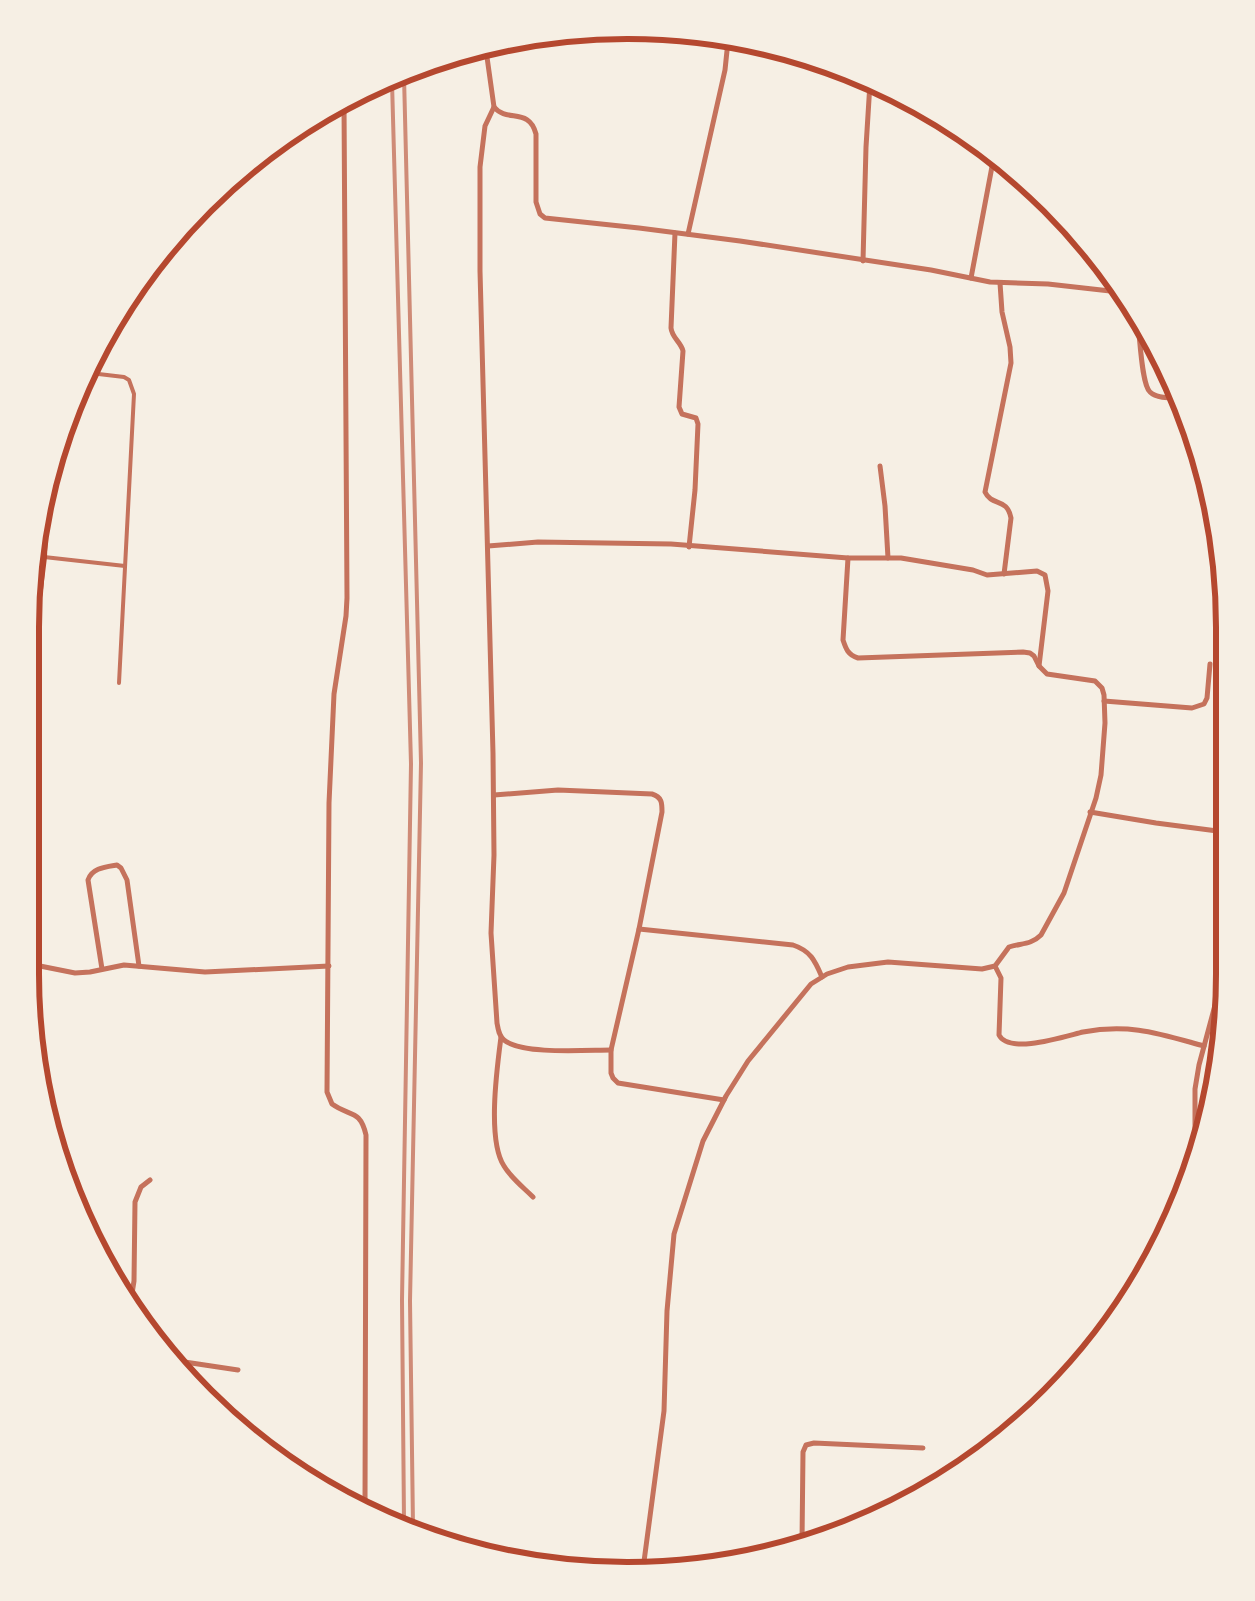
<svg xmlns="http://www.w3.org/2000/svg" width="1255" height="1601" font-family="'IBM Plex Sans',sans-serif">
  <style>
    .lines { fill: none; stroke-linecap: round; stroke-linejoin: round }
    .service { stroke: #c5725c; stroke-width: 4 }
    .minor { stroke: #c5725c; stroke-width: 5 }
    .secondary { stroke: #b5482f; stroke-width: 10 }
    .rail { stroke: #cf8b77; stroke-width: 4 }
    .rim { fill: none; stroke: #b5482f; stroke-width: 6 }
  </style>
  <rect width="100%" height="100%" fill="#f6efe4"/>
  <g class="lines">
    <g class="service">
      <polyline points="90,373 124,377 129,380 134,394 119,683"/>
      <polyline points="44,557 125,566"/>
    </g>
    <g class="minor">
      <path d="M486 50 494 107C507 123 529 107 536 134V202L540 214 545 218 639 228 740 241 931 270 990 282 1048 284 1119 292"/>
      <path d="M344 103 347 598 346 616 334 694 329 803 327 1092 332 1104C350 1117 360 1109 366 1135L365 1506"/>
      <path d="M494 107 485 126 480 167V271L493 753 494 855 491 933 497 1023C498 1029 499 1036 504 1040 522 1055 587 1050 611 1050"/>
      <path d="M675 233 671 328C672 338 681 342 683 351L679 407 682 414 696 418 698 424 695 490 689 547"/>
      <polyline points="688,234 725,70 728,41"/>
      <polyline points="863,261 866,147 870,83"/>
      <polyline points="971,278 994,156"/>
      <path d="M1000 283 1002 312 1010 347 1011 363 985 492C992 507 1007 497 1011 518L1004 574"/>
      <path d="M1137 318C1140 332 1141 384 1150 392 1156 398 1168 398 1176 398"/>
      <polyline points="880,466 885,506 888,558"/>
      <polyline points="488,546 538,542 671,544 848,558 901,558 973,570 987,575 1037,571 1045,575 1048,591 1039,666"/>
      <polyline points="1104,701 1192,708 1204,704 1207,698 1210,664"/>
      <path d="M494 795 558 790 652 794C662 797 662 803 662 812L639 929 611 1050V1073L613 1078 618 1083 724 1100"/>
      <polyline points="1090,812 1156,823 1225,832"/>
      <path d="M639 929 793 945C811 951 815 961 822 977"/>
      <polyline points="30,964 75,973 90,972 124,965 205,972 329,966"/>
      <path d="M995 966 1001 978 999 1035C1009 1055 1066 1036 1083 1032 1130 1023 1160 1034 1204 1046"/>
      <path d="M102 969 88 880C92 868 105 867 117 865L121 868 127 880 139 966"/>
      <path d="M501 1037C497 1068 487 1140 504 1166 511 1178 523 1187 533 1197"/>
      <polyline points="1195,1149 1195,1089 1199,1065 1225,968"/>
      <polyline points="131,1300 134,1281 135,1202 141,1187 150,1180"/>
      <polyline points="178,1361 238,1370"/>
      <polyline points="802,1542 803,1452 806,1445 814,1443 923,1448"/>
      <path d="M643 1569 664 1411 667 1311 674 1234 703 1141 726 1096 748 1061 811 984 827 974 848 967 888 962 982 969 995 966 1009 947C1021 943 1031 945 1041 935L1064 893 1096 798 1101 775 1105 723 1104 695 1102 688 1095 681 1047 674 1039 666 1034 656 1030 653 1023 652 858 658C848 655 846 649 843 640L848 558"/>
    </g>
    <polyline class="secondary" points="31,647 42,557 43,532"/>
    <g class="rail">
      <polyline points="404,76 421,763 410,1301 413,1526"/>
      <polyline points="392,82 411,764 402,1300 404,1522"/>
    </g>
  </g>
  <path d="M0 0H1255V1601H0ZM627 39H628A588 588 0 0 1 1216 627V974A588 588 0 0 1 628 1562H627A588 588 0 0 1 39 974V627A588 588 0 0 1 627 39Z" fill="#f6efe4" fill-rule="evenodd"/>
  <path class="rim" d="M627 39H628A588 588 0 0 1 1216 627V974A588 588 0 0 1 628 1562H627A588 588 0 0 1 39 974V627A588 588 0 0 1 627 39Z"/>
</svg>
